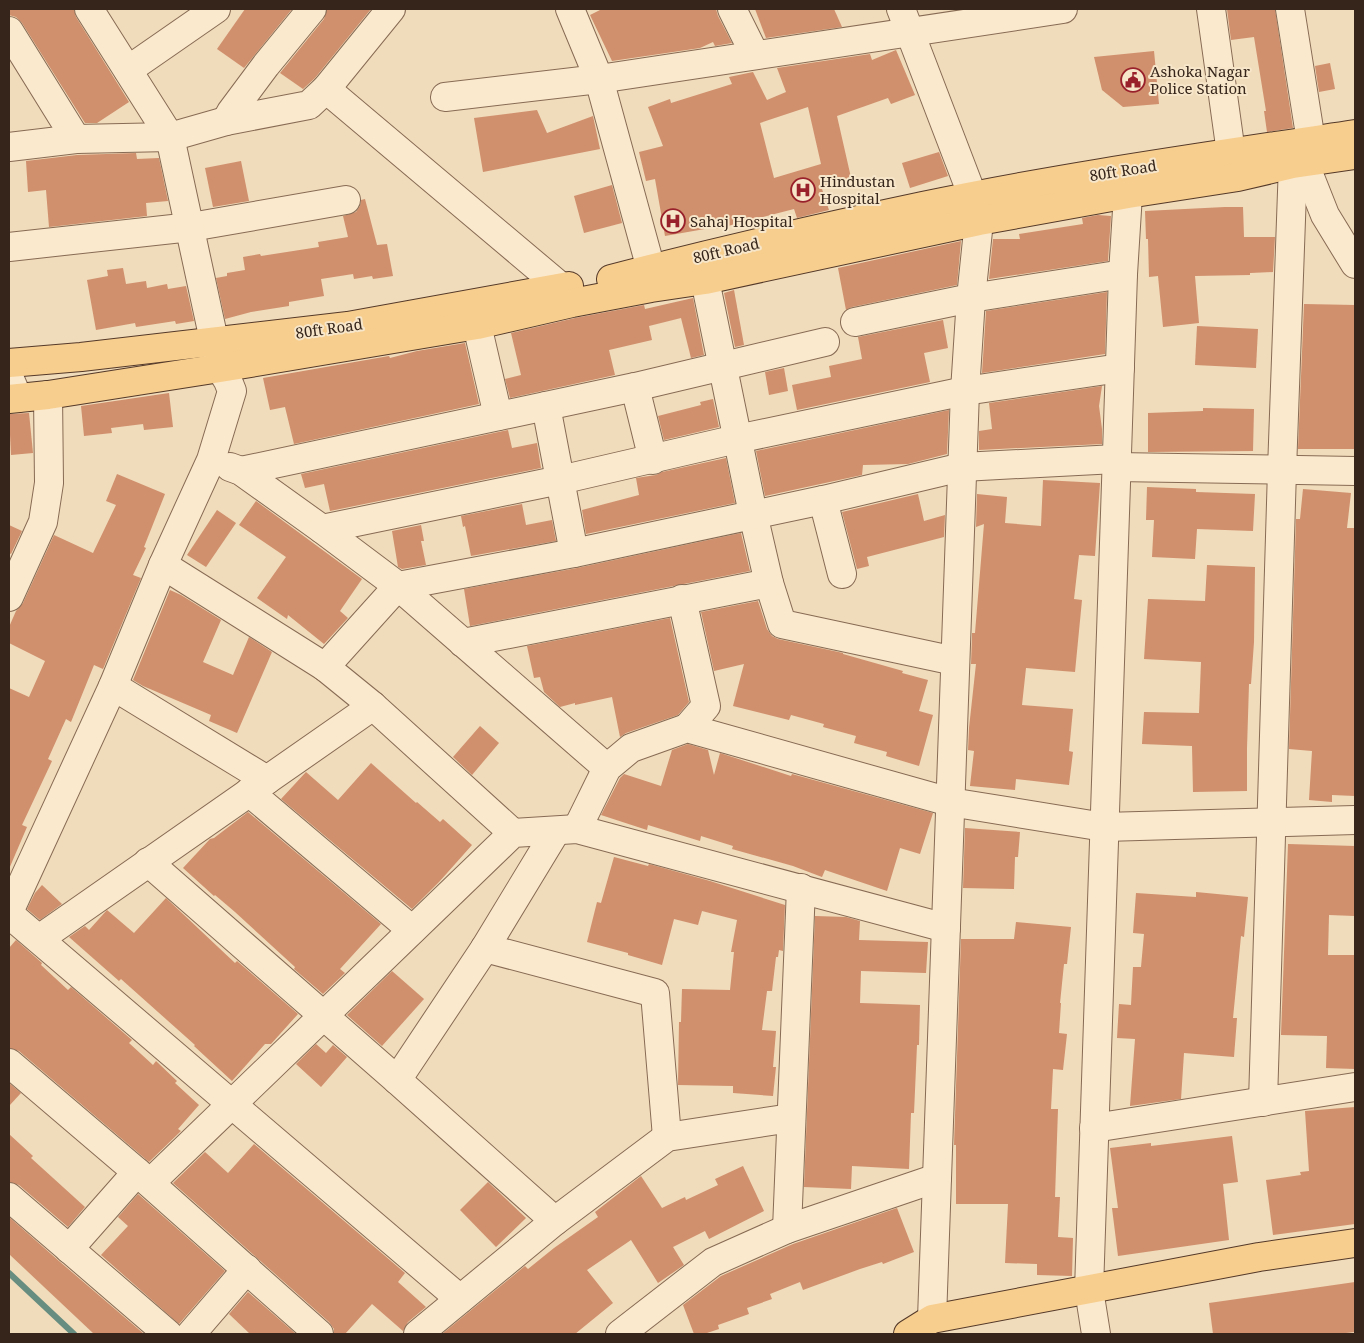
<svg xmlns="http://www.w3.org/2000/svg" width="1364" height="1343" font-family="'Noto Serif',serif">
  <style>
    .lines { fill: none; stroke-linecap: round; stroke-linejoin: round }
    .stream { stroke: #668d80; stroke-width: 6 }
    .building { fill: #d08f6d; fill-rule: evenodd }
    .minor-casing { stroke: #876b54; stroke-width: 30 }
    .major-casing { stroke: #543929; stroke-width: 30 }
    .minor { stroke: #fbe9cd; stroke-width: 28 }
    .major { stroke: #f7ce8e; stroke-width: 28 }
    .labels { text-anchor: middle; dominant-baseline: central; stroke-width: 4; stroke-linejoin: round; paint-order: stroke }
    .poi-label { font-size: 15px; fill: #35251a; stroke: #f7e6c9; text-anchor: start }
    .street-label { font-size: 15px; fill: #35251a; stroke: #f7e6c9 }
  </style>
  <rect width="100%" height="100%" fill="#f0dbba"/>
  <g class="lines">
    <polyline class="stream" points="9,1273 74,1334"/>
  </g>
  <g class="building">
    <polygon points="9,9 74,9 76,17 129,102 97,123 85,123 22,23 16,17 9,15"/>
    <polygon points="245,9 292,9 244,68 217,49"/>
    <polygon points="327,9 371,9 315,78 303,89 280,73 324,19"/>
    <polygon points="602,9 716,9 718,16 732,43 715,46 713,42 700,48 612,61 590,15"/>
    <polygon points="755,9 834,9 842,27 766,38"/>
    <polygon points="1227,9 1275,9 1293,128 1267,132 1264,111 1266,111 1254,37 1231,40"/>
    <path d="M896 50 915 95 891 104 888 98 837 116 852 182 822 189 829 210 797 218 794 209 716 229V227L665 236 655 179 646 181 639 152 663 146 648 107 670 99 671 103 732 84 729 77 753 72 767 100 786 92 777 68 870 54 872 60ZM808 107 821 164 774 178 760 123Z"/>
    <polygon points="1154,51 1159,104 1123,107 1102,90 1094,57"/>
    <polygon points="1330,63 1335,89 1319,92 1315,66"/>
    <polygon points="537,110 547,133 593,116 600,149 483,172 474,118"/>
    <polygon points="939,152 948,176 910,188 902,163"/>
    <polygon points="136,153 137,159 159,158 168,201 146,203 147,216 49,227 46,190 28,192 26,161 77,155"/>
    <polygon points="241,161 249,201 213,207 205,168"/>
    <polygon points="612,185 622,223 584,233 574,196"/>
    <polygon points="365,199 377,245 387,244 393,276 373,279 372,276 354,279 353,274 321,279 324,296 289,302 289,306 251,312 225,319 216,278 227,276 227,273 245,270 243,257 260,254 261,256 319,247 318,242 348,237 343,216 356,212 360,206 361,200"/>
    <polygon points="1225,207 1243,207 1244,237 1275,237 1273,272 1250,273 1250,275 1195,276 1199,323 1163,327 1158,276 1149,277 1148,239 1146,239 1145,211"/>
    <polygon points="1098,215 1111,216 1108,261 989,279 993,239 1020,239 1019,234 1083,224 1082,218"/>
    <polygon points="961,241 957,285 852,307 846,310 838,268"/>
    <polygon points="123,268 126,284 146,281 147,288 167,284 168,289 186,286 194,321 176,324 175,321 136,327 135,323 96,330 87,280 108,276 107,270"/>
    <polygon points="734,290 744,345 735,347 724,293"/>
    <polygon points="1107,292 1105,354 982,373 986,311"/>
    <polygon points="693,298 704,355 691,358 681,318 649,326 652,340 609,350 615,375 510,398 505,379 521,375 511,333 575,318 644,305 645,309"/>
    <polygon points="1304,304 1355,305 1355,449 1298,449"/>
    <polygon points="943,320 948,348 924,353 930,382 797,410 792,385 831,377 829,366 862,359 858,337"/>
    <polygon points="1197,326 1258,329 1256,368 1195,365"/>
    <polygon points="465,343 479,404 294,444 285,407 270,410 263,378 389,356 390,358 417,351"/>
    <polygon points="784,368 788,391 769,395 765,372"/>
    <polygon points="1102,386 1099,406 1102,429 1102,444 979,450 979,431 992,429 989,403"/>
    <polygon points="169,393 173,427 144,430 143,424 111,428 112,433 84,436 81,406"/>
    <polygon points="713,399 719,427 664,440 658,416 701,405 700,402"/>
    <polygon points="1203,408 1254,409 1253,451 1148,452 1148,413 1203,411"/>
    <polygon points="949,410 947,454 908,464 863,465 862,475 765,496 756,451"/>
    <polygon points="29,413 33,453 11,455 9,414"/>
    <polygon points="508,430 512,448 537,443 541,468 330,511 324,484 305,488 301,474"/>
    <polygon points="726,458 735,503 586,534 582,510 639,495 636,478 656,475 662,472"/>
    <polygon points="117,474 165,494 144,547 146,548 133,575 141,578 103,669 94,665 71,722 66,719 48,759 52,761 22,825 27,827 9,869 9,688 29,697 45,661 9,643 9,627 16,611 23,603 54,535 93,553 116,505 106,501"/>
    <polygon points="1043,480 1100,483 1095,556 1079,555 1074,599 1082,600 1075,672 1026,668 1022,705 1073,709 1069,751 1073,752 1069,785 1016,779 1015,790 970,786 974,751 968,750 969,728 976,664 971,664 972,637 972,633 975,633 984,524 976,527 977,494 1007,497 1005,523 1041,526"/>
    <polygon points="1147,487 1196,489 1196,492 1255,494 1253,531 1197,529 1195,559 1152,557 1154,520 1146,520"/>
    <polygon points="1303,489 1351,493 1347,528 1355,528 1355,796 1332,795 1332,802 1309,800 1312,751 1289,749 1296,519 1300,519"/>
    <polygon points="918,494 924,521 945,515 944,537 867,557 869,566 857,569 842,512"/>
    <polygon points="256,501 362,579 340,611 348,618 324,644 288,615 287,619 257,598 286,557 239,525"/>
    <polygon points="522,504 526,525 552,520 556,541 471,556 465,526 463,527 461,516"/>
    <polygon points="217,510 236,523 206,567 187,555"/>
    <polygon points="9,525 22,531 11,554 9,553"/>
    <polygon points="421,525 424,541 421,541 426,565 402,569 398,567 392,531"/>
    <polygon points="741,533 750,571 470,626 464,589 577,568"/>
    <polygon points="1207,565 1255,567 1254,642 1251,684 1249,684 1247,748 1247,791 1193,792 1192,746 1142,744 1144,712 1199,713 1201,662 1144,659 1148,599 1205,601"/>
    <polygon points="170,590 181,595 221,620 203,662 233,675 249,637 272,652 237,733 209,721 211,715 143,686 133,680"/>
    <polygon points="758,601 767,629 772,636 778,639 843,653 843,654 903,671 902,673 928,680 919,711 933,715 919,766 886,756 887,752 854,743 856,736 823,727 824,724 791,715 789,720 733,706 744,664 714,671 701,612"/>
    <polygon points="670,618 689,702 678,715 626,733 620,737 612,697 575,705 575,703 560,707 544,692 540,677 534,678 527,646"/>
    <polygon points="480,726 499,743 472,775 453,757"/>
    <polygon points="688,744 708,750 714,775 720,753 791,776 792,774 933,813 920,854 900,848 887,891 825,870 822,877 793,866 732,849 733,846 701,836 700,841 648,825 647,830 601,815 620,778 624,774 661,786 672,750"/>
    <polygon points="371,763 416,803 417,802 440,822 443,819 472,845 439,882 412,909 281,799 306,772 338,800"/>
    <polygon points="248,812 381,924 340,969 345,973 323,994 294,969 295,967 235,912 215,895 214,896 183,868 210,839 214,838"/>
    <polygon points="965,828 1020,832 1018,857 1015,857 1014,889 963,888"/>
    <polygon points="1288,844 1355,846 1355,916 1329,915 1328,955 1355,955 1355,1069 1326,1068 1327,1036 1281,1035"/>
    <polygon points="614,857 648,866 649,864 710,881 785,905 783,951 779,950 778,957 776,957 772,991 767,991 762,1030 776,1031 773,1067 776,1067 773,1096 733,1093 733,1086 678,1085 679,1022 681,1022 682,989 730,990 734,952 731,952 737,920 702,911 698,925 674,919 662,965 628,955 628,953 587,942 597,902 601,903"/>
    <polygon points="42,885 62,904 40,920 27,909 35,893"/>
    <polygon points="1196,892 1248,897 1244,937 1241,936 1233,1018 1237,1018 1234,1057 1184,1053 1181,1099 1130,1106 1135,1039 1117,1038 1119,1004 1131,1005 1133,967 1141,967 1144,934 1133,933 1136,893 1196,897"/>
    <polygon points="166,898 235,963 237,961 298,1014 271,1044 265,1044 232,1081 194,1046 195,1045 121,979 119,981 69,937 85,926 89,930 107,910 134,933"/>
    <polygon points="815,916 846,917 860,921 859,940 928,942 926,973 861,971 860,1003 920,1005 919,1045 917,1045 914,1113 911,1113 909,1169 852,1166 851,1189 804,1187"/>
    <polygon points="1016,922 1071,927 1067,964 1064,964 1060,1003 1061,1003 1059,1033 1067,1034 1063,1070 1053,1069 1051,1109 1058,1109 1055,1197 1060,1197 1058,1237 1073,1238 1072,1276 1037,1275 1037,1264 1005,1263 1008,1204 956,1204 956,1145 954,1145 961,939 1014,939"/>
    <polygon points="16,940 42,963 41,965 68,990 71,987 132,1040 129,1043 153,1065 156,1061 177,1081 175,1083 199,1105 178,1129 181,1131 149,1162 19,1051 9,1048 9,948"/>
    <polygon points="392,971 424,999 382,1046 347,1015"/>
    <polygon points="316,1044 326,1053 333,1045 347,1057 321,1087 296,1064"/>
    <polygon points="9,1083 21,1093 9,1106"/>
    <polygon points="1355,1107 1355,1224 1273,1235 1266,1180 1301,1175 1300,1172 1309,1171 1305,1111"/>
    <polygon points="9,1134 33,1156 31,1158 85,1207 68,1227 19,1185 9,1182"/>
    <polygon points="1232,1136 1238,1182 1223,1184 1229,1240 1118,1256 1112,1208 1118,1208 1110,1148 1151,1143 1151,1146"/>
    <polygon points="254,1144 405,1273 398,1282 426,1307 408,1322 403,1331 372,1304 345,1334 334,1334 334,1329 329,1322 173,1183 205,1152 228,1173"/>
    <polygon points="743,1166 764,1211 709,1239 705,1231 673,1247 684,1265 658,1283 631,1240 587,1270 613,1303 575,1334 442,1334 525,1266 528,1269 554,1248 598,1217 595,1212 641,1176 662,1208 685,1197 686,1200 718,1185 715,1179"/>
    <polygon points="488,1182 526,1218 496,1247 460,1210"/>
    <polygon points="138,1194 225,1271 179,1324 101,1255 128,1226 118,1217"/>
    <polygon points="897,1208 914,1252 883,1264 882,1262 860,1269 803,1290 800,1282 770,1294 772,1299 747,1308 749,1314 718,1325 719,1329 704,1334 694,1334 683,1305 721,1276 793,1244"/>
    <polygon points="9,1217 59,1261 144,1334 94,1334 9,1254"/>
    <polygon points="1355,1282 1355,1332 1337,1334 1213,1334 1209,1303"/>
    <polygon points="248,1292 296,1334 250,1334 229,1314"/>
  </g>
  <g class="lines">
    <g class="minor-casing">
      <g id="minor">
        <polyline points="570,9 599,79 651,269"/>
        <polyline points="732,9 755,55"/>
        <polyline points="901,9 973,197 979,221 971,298 965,391 932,1319"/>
        <polyline points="1211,9 1231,153"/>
        <polyline points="1290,9 1314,160"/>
        <polyline points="9,31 76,139"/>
        <polyline points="128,70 216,9"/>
        <polyline points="326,89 561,287"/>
        <polyline points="445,97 599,79 1063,9"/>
        <polyline points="226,121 231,112 266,65 312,9"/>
        <polyline points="9,147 76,139 170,137 226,121 309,105 326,89 391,9"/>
        <polyline points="1304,162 1325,215 1355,264"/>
        <polyline points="9,247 191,227 346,200"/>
        <polyline points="705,280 753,514 769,583 782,624 955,661"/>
        <polyline points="855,322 971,298 1123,274"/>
        <polyline points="477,325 498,416"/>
        <polyline points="9,377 18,398"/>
        <polyline points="635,387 653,460"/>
        <polyline points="546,406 574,553"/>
        <polyline points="230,467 241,471 322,529 398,586 607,768"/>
        <polyline points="1116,467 1355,471"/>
        <polyline points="241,471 635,387 825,342"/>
        <polyline points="823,500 842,574"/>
        <polyline points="322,529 560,480 737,439 965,391 1120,368"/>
        <polyline points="163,565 325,667 373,706 513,833"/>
        <polyline points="9,597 43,522 49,483 48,395"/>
        <polyline points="682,599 706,706 687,728"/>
        <polyline points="463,643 769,583"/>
        <polyline points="325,667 398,586 574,553 823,500 962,467 1116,459"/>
        <polyline points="113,686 267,780"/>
        <polyline points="249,792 412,930"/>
        <polyline points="577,829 607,768 631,748 687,728 950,802 1104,827 1355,820"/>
        <polyline points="148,862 397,1080 555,1221"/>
        <polyline points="9,912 113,686 163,565 211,460 232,391 228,381 220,368 170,137 89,9"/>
        <polyline points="9,914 460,1299"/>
        <polyline points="39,939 373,706"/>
        <polyline points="485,948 655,993 667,1137"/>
        <polyline points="9,1063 137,1172 319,1334"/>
        <polyline points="397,1080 485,948 556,831"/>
        <polyline points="1263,1102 1282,470 1293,164"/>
        <polyline points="1094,1128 1355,1087"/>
        <polyline points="150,1183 513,833 577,829 946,928"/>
        <polyline points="9,1197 168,1334"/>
        <polyline points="787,1229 801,888"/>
        <polyline points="69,1249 137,1172"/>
        <polyline points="191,1334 247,1269"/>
        <polyline points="418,1334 555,1221 667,1137 791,1118"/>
        <polyline points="620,1334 713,1262 787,1229 937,1178"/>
        <polyline points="1096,1334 1089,1290 1123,274 1128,194"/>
      </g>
    </g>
    <g class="major-casing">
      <g id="major">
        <path d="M611 279C715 252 819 228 923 206 1066 176 1211 156 1355 134"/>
        <polyline points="9,363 81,357 348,326 569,286"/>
        <polyline points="9,399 48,395 220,368 477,325 572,303 651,288 705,280 979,221 1128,194 1238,177 1293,164 1355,155"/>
        <polyline points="908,1334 932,1319 1259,1257 1355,1243"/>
      </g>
    </g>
    <use href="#minor" class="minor"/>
    <use href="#major" class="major"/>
  </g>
  <defs>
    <g id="civic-ring" transform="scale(1.25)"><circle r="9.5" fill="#f7e6c9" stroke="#99212b" stroke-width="1.5"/><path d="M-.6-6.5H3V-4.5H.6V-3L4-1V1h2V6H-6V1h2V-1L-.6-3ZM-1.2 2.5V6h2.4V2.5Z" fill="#99212b"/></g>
    <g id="hospital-ring" transform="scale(1.25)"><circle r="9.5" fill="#f7e6c9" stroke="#99212b" stroke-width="1.5"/><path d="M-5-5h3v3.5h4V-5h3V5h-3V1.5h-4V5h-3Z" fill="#99212b"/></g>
  </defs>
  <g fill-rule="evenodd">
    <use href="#civic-ring" x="1133" y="80"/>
    <use href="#hospital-ring" x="803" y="190"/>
    <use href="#hospital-ring" x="673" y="221"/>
  </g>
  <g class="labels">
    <g class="poi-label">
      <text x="1150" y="71">Ashoka Nagar<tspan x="1150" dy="17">Police Station</tspan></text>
      <text x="820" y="181">Hindustan<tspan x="820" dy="17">Hospital</tspan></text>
      <text x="690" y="221">Sahaj Hospital</text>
    </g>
    <g class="street-label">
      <text transform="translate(1123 170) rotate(-9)">80ft Road</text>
      <text transform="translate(726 250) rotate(-13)">80ft Road</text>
      <text transform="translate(329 328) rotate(-8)">80ft Road</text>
    </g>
  </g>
  <rect width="1364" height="1343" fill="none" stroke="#35251a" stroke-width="20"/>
</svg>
